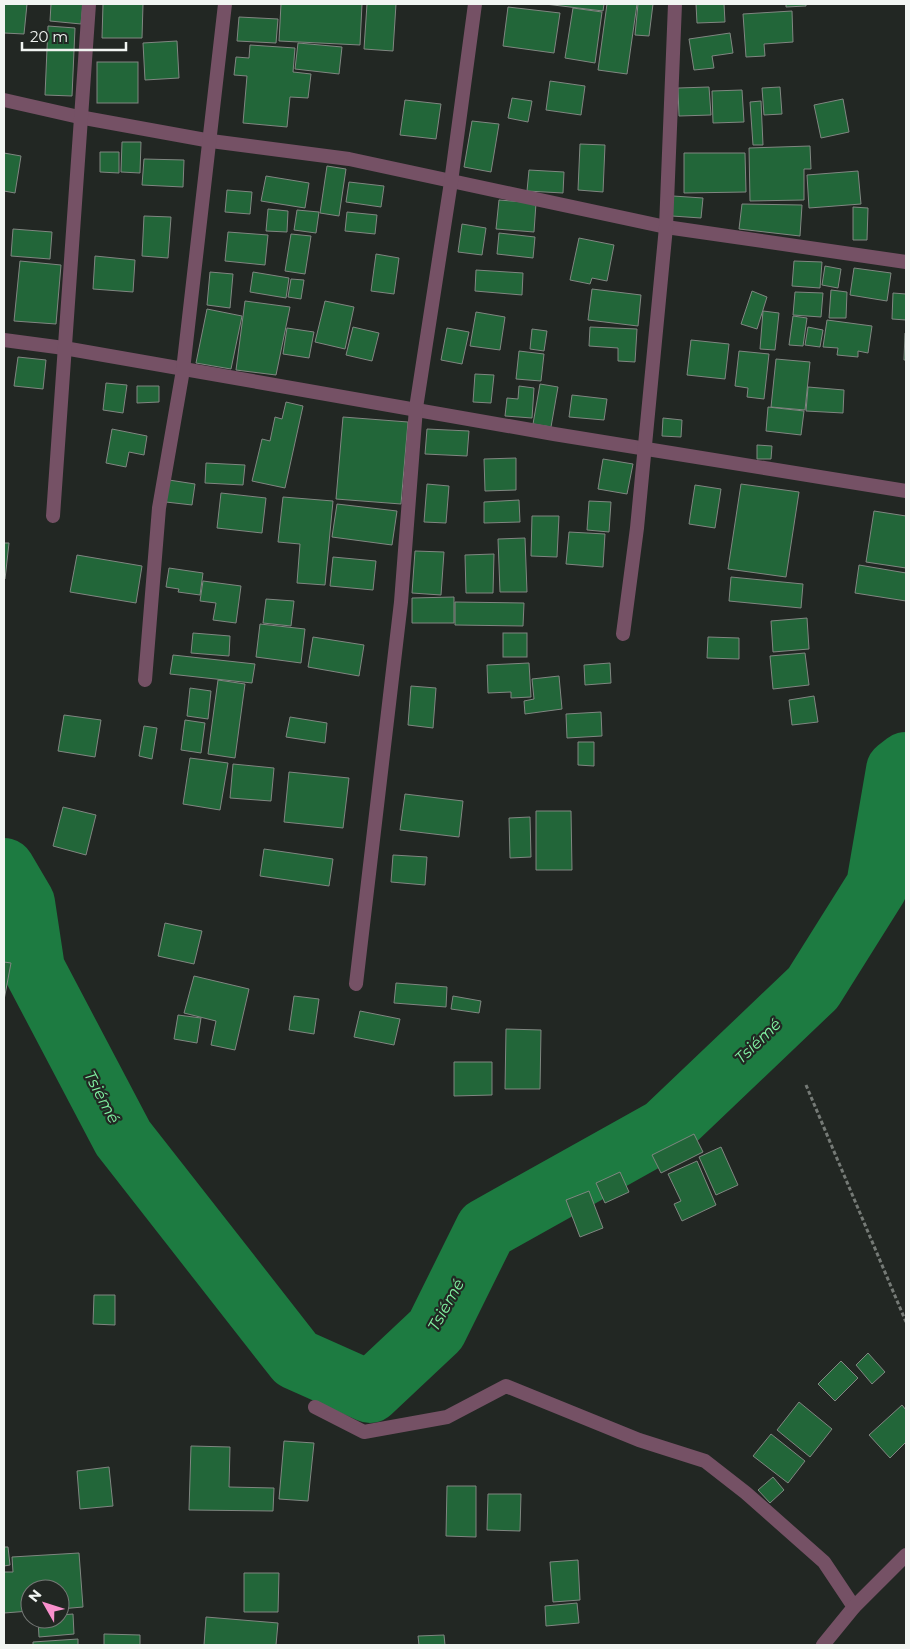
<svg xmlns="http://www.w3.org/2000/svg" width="910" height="1649" font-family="Montserrat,sans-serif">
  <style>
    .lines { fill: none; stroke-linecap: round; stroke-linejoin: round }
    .river { stroke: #1d7b41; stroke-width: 62 }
    .building { fill: #226639; stroke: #808681 }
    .path { stroke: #757a76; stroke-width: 3; stroke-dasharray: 4 2.5; stroke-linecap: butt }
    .service { stroke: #755165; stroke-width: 14 }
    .minor { stroke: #755165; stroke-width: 14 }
    .labels { text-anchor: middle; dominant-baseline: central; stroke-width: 4.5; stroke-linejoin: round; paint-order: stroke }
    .water-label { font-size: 16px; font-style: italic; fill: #82f4a3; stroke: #222723 }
  </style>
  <rect width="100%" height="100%" fill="#222723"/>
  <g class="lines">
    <polyline class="river" points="4,869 24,903 34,969 123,1138 296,1359 370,1392 436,1330 486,1229 665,1129 813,988 877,886 897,770 906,763"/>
  </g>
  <g class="building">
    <polygon points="4,4 27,4 24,34 4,33"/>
    <polygon points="51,4 83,4 81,24 50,21"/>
    <polygon points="103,4 143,4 142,38 102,38"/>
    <polygon points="281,4 362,4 360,45 279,41"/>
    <polygon points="367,4 396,4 393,51 364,49"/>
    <polygon points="545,4 604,4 603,11"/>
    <polygon points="607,4 637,4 627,74 598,70"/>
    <polygon points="638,4 653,4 649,36 635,35"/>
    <polygon points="696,4 724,4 725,22 697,23"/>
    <polygon points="786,4 806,4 806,6 786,7"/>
    <polygon points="508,7 560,13 554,53 503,46"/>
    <polygon points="573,8 602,12 595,63 565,58"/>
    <polygon points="792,11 793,42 764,44 765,56 746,57 743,14"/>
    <polygon points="239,17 278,19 276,43 237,41"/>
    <polygon points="48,26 75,28 72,96 45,95"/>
    <polygon points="730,33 733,53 712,56 714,68 694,70 689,39"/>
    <polygon points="177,41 179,78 145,80 143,43"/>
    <polygon points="298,43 342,47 339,74 295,69"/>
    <polygon points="250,45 295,48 293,72 311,74 308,98 290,97 287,127 243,123 247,76 234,75 236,57 249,58"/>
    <rect x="97" y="62" width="41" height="41"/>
    <polygon points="550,81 585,86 581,115 546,110"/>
    <polygon points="709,87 711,115 679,116 678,88"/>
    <polygon points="780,87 782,114 764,115 762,88"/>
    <polygon points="742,90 744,122 713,123 712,91"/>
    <polygon points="512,98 532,101 528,122 508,118"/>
    <polygon points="843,99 849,132 821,138 814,105"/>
    <polygon points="405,100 441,104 436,139 400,135"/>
    <polygon points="761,101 763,145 753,145 750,102"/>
    <polygon points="472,121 499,124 491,172 464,167"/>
    <polygon points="122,142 141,142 140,173 121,172"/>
    <polygon points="580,144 605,145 603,192 578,190"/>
    <polygon points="810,146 811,169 804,169 804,200 750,201 749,148"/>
    <polygon points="100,152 119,152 119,173 100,172"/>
    <polygon points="4,153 21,156 15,193 4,191"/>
    <polygon points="684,153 745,153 746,192 684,193"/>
    <polygon points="144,159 184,160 183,187 142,185"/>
    <polygon points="327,166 346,169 339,216 320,213"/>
    <polygon points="529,170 564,172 563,193 527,191"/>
    <polygon points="858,171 861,204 809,208 807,175"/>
    <polygon points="266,176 309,183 305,208 261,201"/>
    <polygon points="349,182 384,186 381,207 346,202"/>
    <polygon points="227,190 252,192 250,214 225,212"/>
    <polygon points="673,196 703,198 701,218 672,216"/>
    <polygon points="499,200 536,203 534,232 496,229"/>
    <polygon points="742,204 802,205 800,236 739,229"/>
    <polygon points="853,207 868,208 867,240 853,240"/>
    <polygon points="268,209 288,211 287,232 266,231"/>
    <polygon points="297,210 319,212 316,233 294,230"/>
    <polygon points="347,212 377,215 375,234 345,231"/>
    <polygon points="144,216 171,217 168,258 142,256"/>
    <polygon points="462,224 486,228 482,255 458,252"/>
    <polygon points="13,229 52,232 50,259 11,256"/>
    <polygon points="228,232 268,235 265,265 225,261"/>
    <polygon points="499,233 535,237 533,258 497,254"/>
    <polygon points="291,234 311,236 305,274 285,271"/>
    <polygon points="579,238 614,245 607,281 592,278 590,284 570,280"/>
    <polygon points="376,254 399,258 394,294 371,291"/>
    <polygon points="95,256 135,260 133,292 93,289"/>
    <polygon points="20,261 61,265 56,324 14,321"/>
    <polygon points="794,261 822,262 820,288 792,286"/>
    <polygon points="825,266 841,269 838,288 822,285"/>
    <polygon points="854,268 891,273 887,301 850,295"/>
    <polygon points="476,270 523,273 522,295 475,291"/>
    <polygon points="210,272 233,274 230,308 207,305"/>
    <polygon points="253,272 289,278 286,298 250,292"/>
    <polygon points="291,279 304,280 301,299 288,297"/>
    <polygon points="592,289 641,295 638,326 588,320"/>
    <polygon points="831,290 847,292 846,318 829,318"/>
    <polygon points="752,291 767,297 757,329 741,324"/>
    <polygon points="795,292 823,293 821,317 793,315"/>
    <polygon points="893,293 906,294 906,320 892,319"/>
    <polygon points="245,301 290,307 276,375 236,370"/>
    <polygon points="325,301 354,307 345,349 315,342"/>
    <polygon points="207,309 242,316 231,369 196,363"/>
    <polygon points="763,311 779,313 775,350 760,349"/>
    <polygon points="476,312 505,317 500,350 470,346"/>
    <polygon points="793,316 807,318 803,346 789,345"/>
    <polygon points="827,320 872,326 868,353 858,351 858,357 837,355 838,348 823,347"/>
    <polygon points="353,327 379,333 372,361 346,355"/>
    <polygon points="590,327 637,329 635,362 618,361 618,348 589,346"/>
    <polygon points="808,327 823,330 820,347 805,345"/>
    <polygon points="287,328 314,332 309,358 283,354"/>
    <polygon points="447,328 469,332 462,364 441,360"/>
    <polygon points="532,329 547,331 544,351 530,349"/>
    <polygon points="905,333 906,333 906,360 904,360"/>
    <polygon points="691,340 729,344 725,379 687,375"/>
    <polygon points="519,351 544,354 541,381 516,379"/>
    <polygon points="739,351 769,354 764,399 747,397 748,388 735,386"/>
    <polygon points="18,357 46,360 43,389 14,386"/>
    <polygon points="776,359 810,362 805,410 771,407"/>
    <polygon points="475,374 494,375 491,403 473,402"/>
    <polygon points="106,383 127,385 123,413 103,410"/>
    <polygon points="540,384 558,387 551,427 533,424"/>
    <polygon points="137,386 159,386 159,402 137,403"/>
    <polygon points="519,386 534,388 532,418 505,416 507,398 518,399"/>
    <polygon points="808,387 844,390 843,413 806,411"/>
    <polygon points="572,395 607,399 604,420 569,417"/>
    <polygon points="286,402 303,406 285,488 252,481 262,439 270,441 275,417 282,419"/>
    <polygon points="768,407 804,411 801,435 766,431"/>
    <polygon points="343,417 408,422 401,504 336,499"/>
    <polygon points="663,418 682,420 681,437 662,436"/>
    <polygon points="112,429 147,436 144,455 129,452 126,467 106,463"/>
    <polygon points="427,429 469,431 467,456 425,454"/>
    <polygon points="757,445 772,446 771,459 757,459"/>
    <polygon points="516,458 516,490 485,491 484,459"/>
    <polygon points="603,459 633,464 627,494 598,489"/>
    <polygon points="206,463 245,465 243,485 205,483"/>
    <polygon points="169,480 195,484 192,505 166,502"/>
    <polygon points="427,484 449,486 446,523 424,522"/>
    <polygon points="741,484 799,492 786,577 728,569"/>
    <polygon points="695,485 721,489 715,528 689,524"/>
    <polygon points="221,493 266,498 262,533 217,528"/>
    <polygon points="283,497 333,501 325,585 297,583 300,544 278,542"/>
    <polygon points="519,500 520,522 484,523 484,502"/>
    <polygon points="589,501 611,502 609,532 587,530"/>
    <polygon points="337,504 397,511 392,545 332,537"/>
    <polygon points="874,511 906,516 906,568 866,562"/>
    <polygon points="532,516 559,516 557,557 531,556"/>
    <polygon points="569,532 605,534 603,567 566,564"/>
    <polygon points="525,538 527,592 500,592 498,539"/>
    <polygon points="4,543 9,543 5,579 4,579"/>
    <polygon points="415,551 444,552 441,595 412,593"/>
    <polygon points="494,554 493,593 466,593 465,555"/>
    <polygon points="77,555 142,566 136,603 70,592"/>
    <polygon points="333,557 376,561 373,590 330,586"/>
    <polygon points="859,565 906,573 906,601 855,593"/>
    <polygon points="169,568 203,573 200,595 178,592 179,589 166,587"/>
    <polygon points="731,577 803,584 801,608 729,601"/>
    <polygon points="203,581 241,586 236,623 213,620 216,603 200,601"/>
    <polygon points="454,597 454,623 412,623 412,598"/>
    <polygon points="266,599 294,601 291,626 263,623"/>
    <polygon points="455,602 524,603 523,626 455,625"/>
    <polygon points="807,618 809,649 773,652 771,621"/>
    <polygon points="260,624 305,629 301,663 256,657"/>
    <polygon points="193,633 230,636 229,656 191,653"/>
    <rect x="503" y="633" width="24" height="24"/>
    <polygon points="313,637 364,645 359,676 308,667"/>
    <polygon points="708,637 739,638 739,659 707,658"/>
    <polygon points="805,653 809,685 773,689 770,656"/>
    <polygon points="173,655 255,664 252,683 170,674"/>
    <polygon points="529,663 531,697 511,698 511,692 488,693 487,665"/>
    <polygon points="610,663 611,683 585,685 584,665"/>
    <polygon points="559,676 562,709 525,714 524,701 534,699 532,679"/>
    <polygon points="218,680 245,684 235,758 208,754"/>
    <polygon points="411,686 436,688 433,728 408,725"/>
    <polygon points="190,688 211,691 208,719 187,716"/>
    <polygon points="814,696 818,722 792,725 789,700"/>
    <polygon points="601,712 602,736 567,738 566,714"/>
    <polygon points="64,715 101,720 95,757 58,751"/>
    <polygon points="290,717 327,723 325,743 286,737"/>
    <polygon points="185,720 205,723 201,753 181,750"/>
    <polygon points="144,726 157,728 152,759 139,756"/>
    <polygon points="578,742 594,742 594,766 578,765"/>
    <polygon points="190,758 228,763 220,810 183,804"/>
    <polygon points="233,764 274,768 271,801 230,798"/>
    <polygon points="289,772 349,778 343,828 284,822"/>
    <polygon points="405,794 463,801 459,837 400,830"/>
    <polygon points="63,807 96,815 86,855 53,846"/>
    <polygon points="536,811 571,811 572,870 536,870"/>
    <polygon points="530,817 531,857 510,858 509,818"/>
    <polygon points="264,849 333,859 329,886 260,876"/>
    <polygon points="393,855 427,857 425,885 391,882"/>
    <polygon points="165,923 202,931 194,964 158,956"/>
    <polygon points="4,962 11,963 4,1000"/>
    <polygon points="194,976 249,989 235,1050 211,1045 216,1021 184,1013"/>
    <polygon points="396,983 447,987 446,1007 394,1003"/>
    <polygon points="294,996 319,999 314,1034 289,1030"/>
    <polygon points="453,996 481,1001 479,1013 451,1009"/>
    <polygon points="360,1011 400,1019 394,1045 354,1037"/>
    <polygon points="178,1015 201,1018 197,1043 174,1039"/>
    <polygon points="506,1029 541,1030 540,1089 505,1089"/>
    <polygon points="454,1062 492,1062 492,1095 454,1096"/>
    <polygon points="694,1134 703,1152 661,1173 652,1155"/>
    <polygon points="721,1147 738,1185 716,1195 699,1157"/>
    <polygon points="697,1161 716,1205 682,1221 674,1204 681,1201 668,1174"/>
    <polygon points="620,1172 629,1192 605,1203 596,1183"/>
    <polygon points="589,1191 603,1228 580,1237 566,1200"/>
    <polygon points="94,1295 115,1295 115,1325 93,1324"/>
    <polygon points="868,1353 885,1372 872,1384 856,1365"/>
    <polygon points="841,1361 858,1378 835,1401 818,1384"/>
    <polygon points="799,1402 832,1429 810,1457 777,1430"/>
    <polygon points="902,1405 906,1410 906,1442 890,1458 869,1435"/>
    <polygon points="771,1434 805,1461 788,1483 753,1456"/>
    <polygon points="284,1441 314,1443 308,1501 279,1499"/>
    <polygon points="191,1446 230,1447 229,1487 274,1488 273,1511 189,1510"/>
    <polygon points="109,1467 113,1506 80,1509 77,1471"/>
    <polygon points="773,1477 784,1490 770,1503 758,1490"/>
    <polygon points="447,1486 476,1486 476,1537 446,1536"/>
    <polygon points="488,1494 521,1494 520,1531 487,1530"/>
    <polygon points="4,1547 8,1547 10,1565 4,1566"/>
    <polygon points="79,1553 83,1607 60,1609 60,1589 30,1589 30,1611 4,1613 4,1572 13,1572 12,1557"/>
    <polygon points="578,1560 580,1600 553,1602 550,1562"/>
    <polygon points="244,1573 279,1573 278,1612 244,1612"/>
    <polygon points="577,1603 579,1623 546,1626 545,1606"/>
    <polygon points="73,1614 74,1634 39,1637 38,1619 60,1619 60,1615"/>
    <polygon points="206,1617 278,1623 276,1645 204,1645"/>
    <polygon points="104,1634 140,1635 140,1645 104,1645"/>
    <polygon points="444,1635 445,1645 419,1645 418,1636"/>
    <polygon points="78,1639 78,1645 33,1645 33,1642"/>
  </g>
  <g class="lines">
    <polyline class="path" points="806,1085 906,1322"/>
    <polyline class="service" points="315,1407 364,1432 447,1417 506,1386 639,1440 705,1461 746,1493 824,1562 854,1607"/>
    <g class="minor">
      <polyline points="4,100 79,117 211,141 349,159 666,227 906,262"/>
      <polyline points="4,340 64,348 554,434 906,491"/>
      <polyline points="53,516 89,4"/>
      <polyline points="623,634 637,528 666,227 675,4"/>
      <polyline points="145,680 159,508 183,370 225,4"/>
      <polyline points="356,984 401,602 416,408 451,182 475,4"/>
      <polyline points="823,1645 854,1607 906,1555"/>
    </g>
  </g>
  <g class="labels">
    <g class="water-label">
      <text transform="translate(758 1041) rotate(-44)">Tsiémé</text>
      <text transform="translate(102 1097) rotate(62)">Tsiémé</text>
      <text transform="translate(446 1305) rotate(-61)">Tsiémé</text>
    </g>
  </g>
  <rect width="910" height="1649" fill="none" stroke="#f1f5f2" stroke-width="10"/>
  <g transform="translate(45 1604) rotate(309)"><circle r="24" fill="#222723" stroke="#757976"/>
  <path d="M0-4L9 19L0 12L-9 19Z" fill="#f890cc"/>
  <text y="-8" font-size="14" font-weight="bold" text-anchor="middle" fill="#f1f5f2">N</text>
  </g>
  <path d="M22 42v8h104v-8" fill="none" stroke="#f1f5f2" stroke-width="2.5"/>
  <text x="30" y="42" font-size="15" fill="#f1f5f2" stroke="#222723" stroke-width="4" paint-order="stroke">20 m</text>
</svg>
